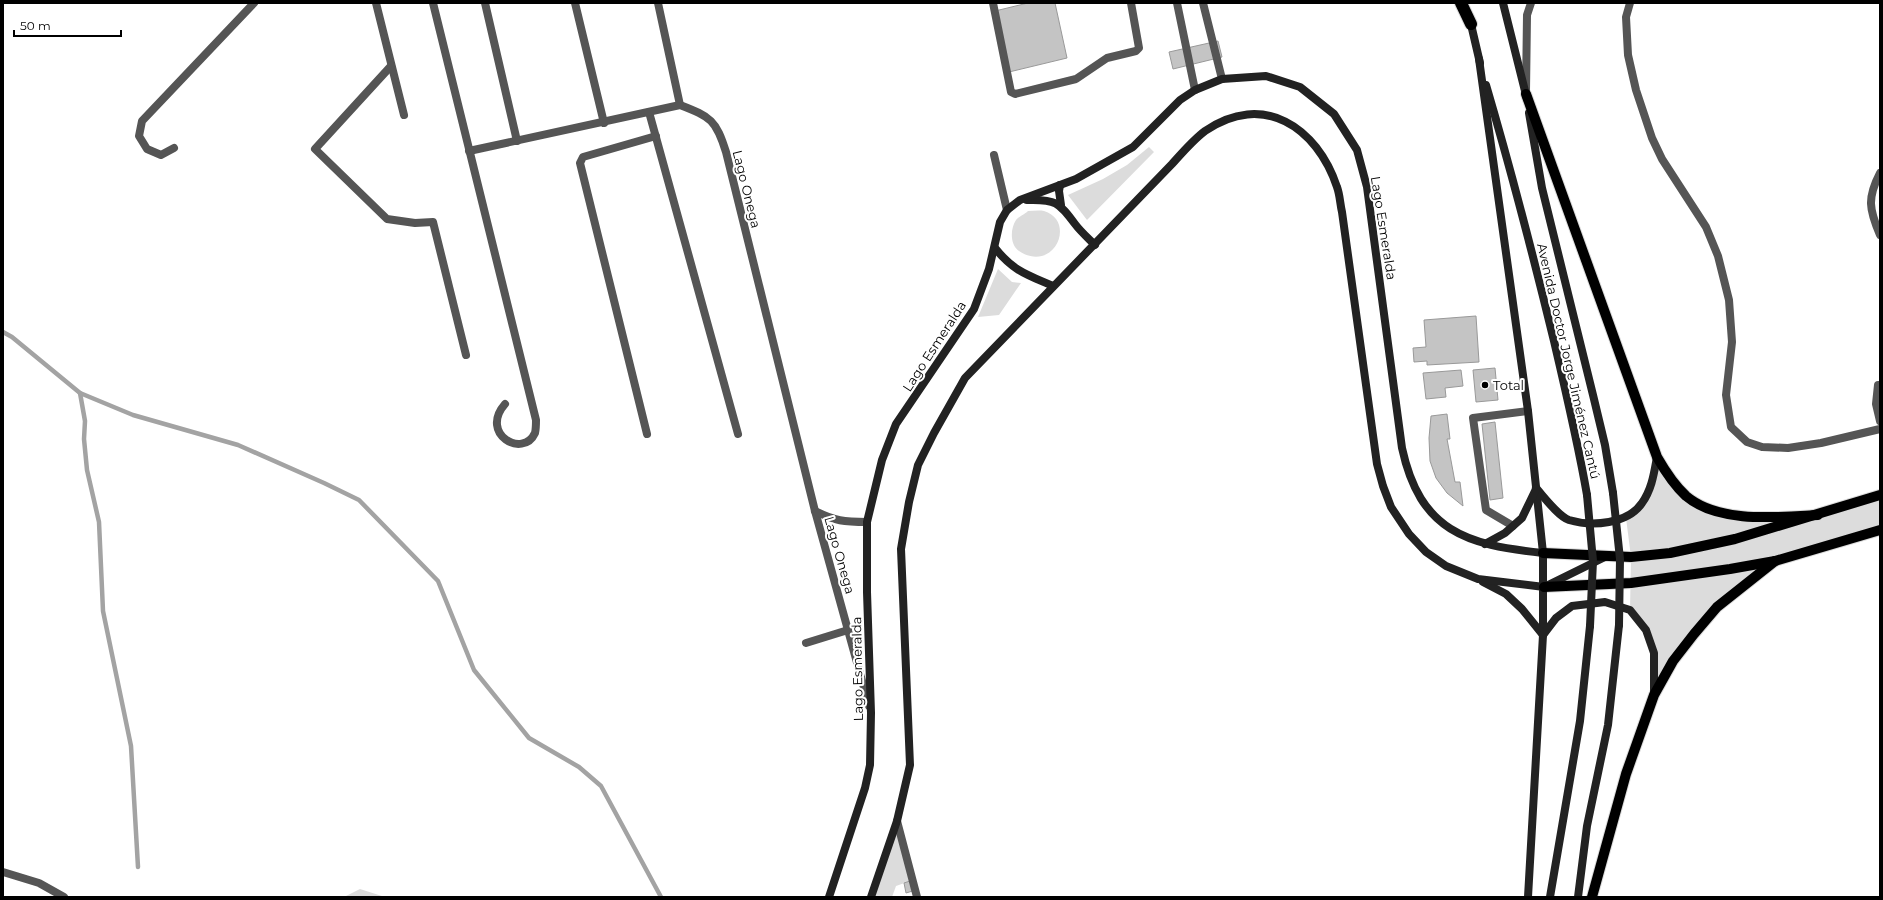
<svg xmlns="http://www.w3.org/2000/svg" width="1883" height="900" font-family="Montserrat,sans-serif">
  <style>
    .green { fill: #dcdcdc }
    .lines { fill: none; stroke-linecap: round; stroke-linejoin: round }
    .stream { stroke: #a3a3a3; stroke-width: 4.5 }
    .building { fill: #c4c4c4; stroke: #999 }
    .primary-casing { stroke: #dbdbdb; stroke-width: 12 }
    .highway-casing { stroke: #dbdbdb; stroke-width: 14 }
    .lane { stroke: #555; stroke-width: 8 }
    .street { stroke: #555; stroke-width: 8 }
    .secondary { stroke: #222; stroke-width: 8 }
    .primary { stroke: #000; stroke-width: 10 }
    .highway { stroke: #000; stroke-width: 12 }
    .secondary-bridge { stroke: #222; stroke-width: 8 }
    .poi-dot { fill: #000; stroke: #fff; stroke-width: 1.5 }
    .labels { text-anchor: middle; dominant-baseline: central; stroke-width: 4; stroke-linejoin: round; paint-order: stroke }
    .street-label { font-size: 13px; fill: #000; stroke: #fff }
    .poi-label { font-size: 13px; fill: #000; stroke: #fff; text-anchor: start }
  </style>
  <rect width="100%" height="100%" fill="#fff"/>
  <g class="green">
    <polygon points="1149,147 1154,152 1087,220 1068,195 1103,179 1127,165"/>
    <path d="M1028 211C1033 211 1039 210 1044 211 1077 221 1054 274 1019 251 1010 245 1010 229 1016 220 1018 217 1025 214 1028 211Z"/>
    <polygon points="998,269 1012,282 1021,283 999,315 978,317"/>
    <polygon points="1657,457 1687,496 1733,515 1818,515 1880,495 1880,530 1775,561 1717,607 1654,695 1654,653 1646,630 1630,610 1631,557 1626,518 1642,504"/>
    <polygon points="897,821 913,880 896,886 892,897 871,897"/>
    <polygon points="360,889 385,897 344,897"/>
  </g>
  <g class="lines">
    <g class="stream">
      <polyline points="3,332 12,337 80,393 133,415 238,445 324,483 359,500 438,581 474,670 529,738 579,767 601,786 661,897"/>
      <polyline points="80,393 85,421 84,439 87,470 99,522 103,611 131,746 138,867"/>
    </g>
  </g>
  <g class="building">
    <polygon points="1028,3 1055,3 1067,58 1009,72 995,11"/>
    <polygon points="1218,41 1222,57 1173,69 1169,52"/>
    <polygon points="1476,316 1479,362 1427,365 1427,361 1414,362 1413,348 1426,347 1424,320"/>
    <polygon points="1495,368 1498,400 1476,402 1473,370"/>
    <polygon points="1461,370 1463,386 1445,388 1446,397 1426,399 1423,373"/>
    <polygon points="1447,414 1450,439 1447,439 1455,482 1460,482 1463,506 1447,493 1436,478 1430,461 1429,438 1431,416"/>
    <polygon points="1495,422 1503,498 1490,500 1482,424"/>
    <polygon points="913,880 916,890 906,893 904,883"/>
  </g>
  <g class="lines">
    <g class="primary-casing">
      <g id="primary">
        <path d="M1526 94 1657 457C1665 471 1674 485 1686 496 1719 524 1779 517 1818 515"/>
        <polyline points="1543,553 1631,557 1670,553 1735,539 1880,495"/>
        <polyline points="1544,587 1631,583 1730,569 1775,561 1880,530"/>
        <polyline points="1592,897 1626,774 1654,695 1673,661 1694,634 1717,607 1775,561"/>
      </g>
    </g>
    <g class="highway-casing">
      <polyline id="highway" points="1461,3 1471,24"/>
    </g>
    <g class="lane">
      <polyline points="376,3 404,115"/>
      <polyline points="993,3 1011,92 1015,94 1076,79 1107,58 1136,51 1139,48 1131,3"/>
      <polyline points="1177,3 1195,90"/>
      <polyline points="1203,3 1222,79"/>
      <polyline points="1630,3 1626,17 1628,55 1636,90 1652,138 1662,159 1706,227 1718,256 1729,300 1732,342 1726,395 1731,427 1747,442 1762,447 1788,448 1821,443 1880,429"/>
      <polyline points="391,66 315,149 387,219 415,223 433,222 466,355"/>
      <polyline points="1526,91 1527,15 1531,3"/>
      <polyline points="994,155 1007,210"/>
      <path d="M1880 173C1867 198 1869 209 1880 235"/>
      <polyline points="1880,385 1878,385 1876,404 1880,421"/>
      <polyline points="1513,526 1486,510 1473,418 1528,411"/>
    </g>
    <g class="street">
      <path d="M433 3 536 420C536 424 536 429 535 433 523 459 479 434 505 404"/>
      <polyline points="485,3 517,141"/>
      <polyline points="575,3 604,123"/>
      <polyline points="658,3 680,105"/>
      <polyline points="649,112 738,434"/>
      <polyline points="174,148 161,155 147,149 139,136 142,121 254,3"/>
      <path d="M469 151 680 105C711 117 716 120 726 152L815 511 869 706"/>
      <polyline points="647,434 580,163 583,157 656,136"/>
      <path d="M815 511C835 521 844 522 867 522"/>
      <polyline points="806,643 848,630"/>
      <polyline points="897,821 917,897"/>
      <polyline points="3,872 39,883 64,897"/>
    </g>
    <g class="secondary">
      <polyline points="1503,3 1527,99"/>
      <polyline points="1470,20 1480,63"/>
      <polyline points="1479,59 1528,411 1543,553 1543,635 1528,897"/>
      <path d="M1486 85C1511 170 1533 255 1554 341 1566 392 1578 443 1587 495"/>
      <polyline points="1529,113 1542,188 1593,395 1605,445 1613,493"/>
      <polyline points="1060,185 1059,191 1061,205"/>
      <path d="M1027 200C1055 199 1059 202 1075 224 1081 232 1088 238 1095 245"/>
      <path d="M995 248C1013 271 1028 275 1053 286"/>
      <path d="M1536 488C1544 497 1558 516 1569 520 1592 527 1628 524 1642 503 1652 489 1654 473 1657 457"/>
      <polyline points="1485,544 1505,533 1522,518 1536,489"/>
      <polyline points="1483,582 1506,594 1522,609 1543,635"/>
      <polyline points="1543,635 1556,618 1572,606 1605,602 1630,610 1646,630 1654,653 1654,695"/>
      <path d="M829 897 865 788 870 765 871 713 867 592V522L882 460 896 424 974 309 989 269 1000 222 1007 210 1020 200 1076 179 1133 147 1180 100 1195 90 1222 79 1266 76 1300 87 1334 114 1357 150 1367 187 1402 448C1420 531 1466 545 1543 553"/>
      <path d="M871 897 897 821 910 765 901 549 909 502 918 465 934 433 965 378 1172 164C1182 153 1193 140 1205 131 1263 91 1317 127 1337 187 1340 195 1340 204 1342 212L1377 464 1383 486 1391 507 1409 534 1426 552 1446 566 1478 579 1544 587 1607 556"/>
      <polyline points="1550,897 1580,721 1590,626"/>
      <polyline points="1578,897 1587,826 1608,725 1619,625"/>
    </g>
    <use href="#primary" class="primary"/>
    <use href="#highway" class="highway"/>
    <g class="secondary-bridge">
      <polyline points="1613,493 1620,559 1619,625"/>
      <polyline points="1587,495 1593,561 1590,626"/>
    </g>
  </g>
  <circle class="poi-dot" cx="1485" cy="385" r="4"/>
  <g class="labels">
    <g class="street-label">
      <text transform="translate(747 189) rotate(76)">Lago Onega</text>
      <text transform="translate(1384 228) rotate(81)">Lago Esmeralda</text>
      <text transform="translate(934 346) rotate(-57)">Lago Esmeralda</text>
      <text transform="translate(1569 361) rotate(77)">Avenida Doctor Jorge Jiménez Cantú</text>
      <text transform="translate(840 555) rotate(74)">Lago Onega</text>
      <text transform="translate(857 669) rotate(-91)">Lago Esmeralda</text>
    </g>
    <g class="poi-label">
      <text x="1493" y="385">Total</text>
    </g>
  </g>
  <rect width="1883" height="900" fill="none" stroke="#000000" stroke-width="8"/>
  <path d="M14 30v6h107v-6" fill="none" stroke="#000000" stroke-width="2"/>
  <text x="20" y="30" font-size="12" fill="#000000" stroke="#ffffff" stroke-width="3" paint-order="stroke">50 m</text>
</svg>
